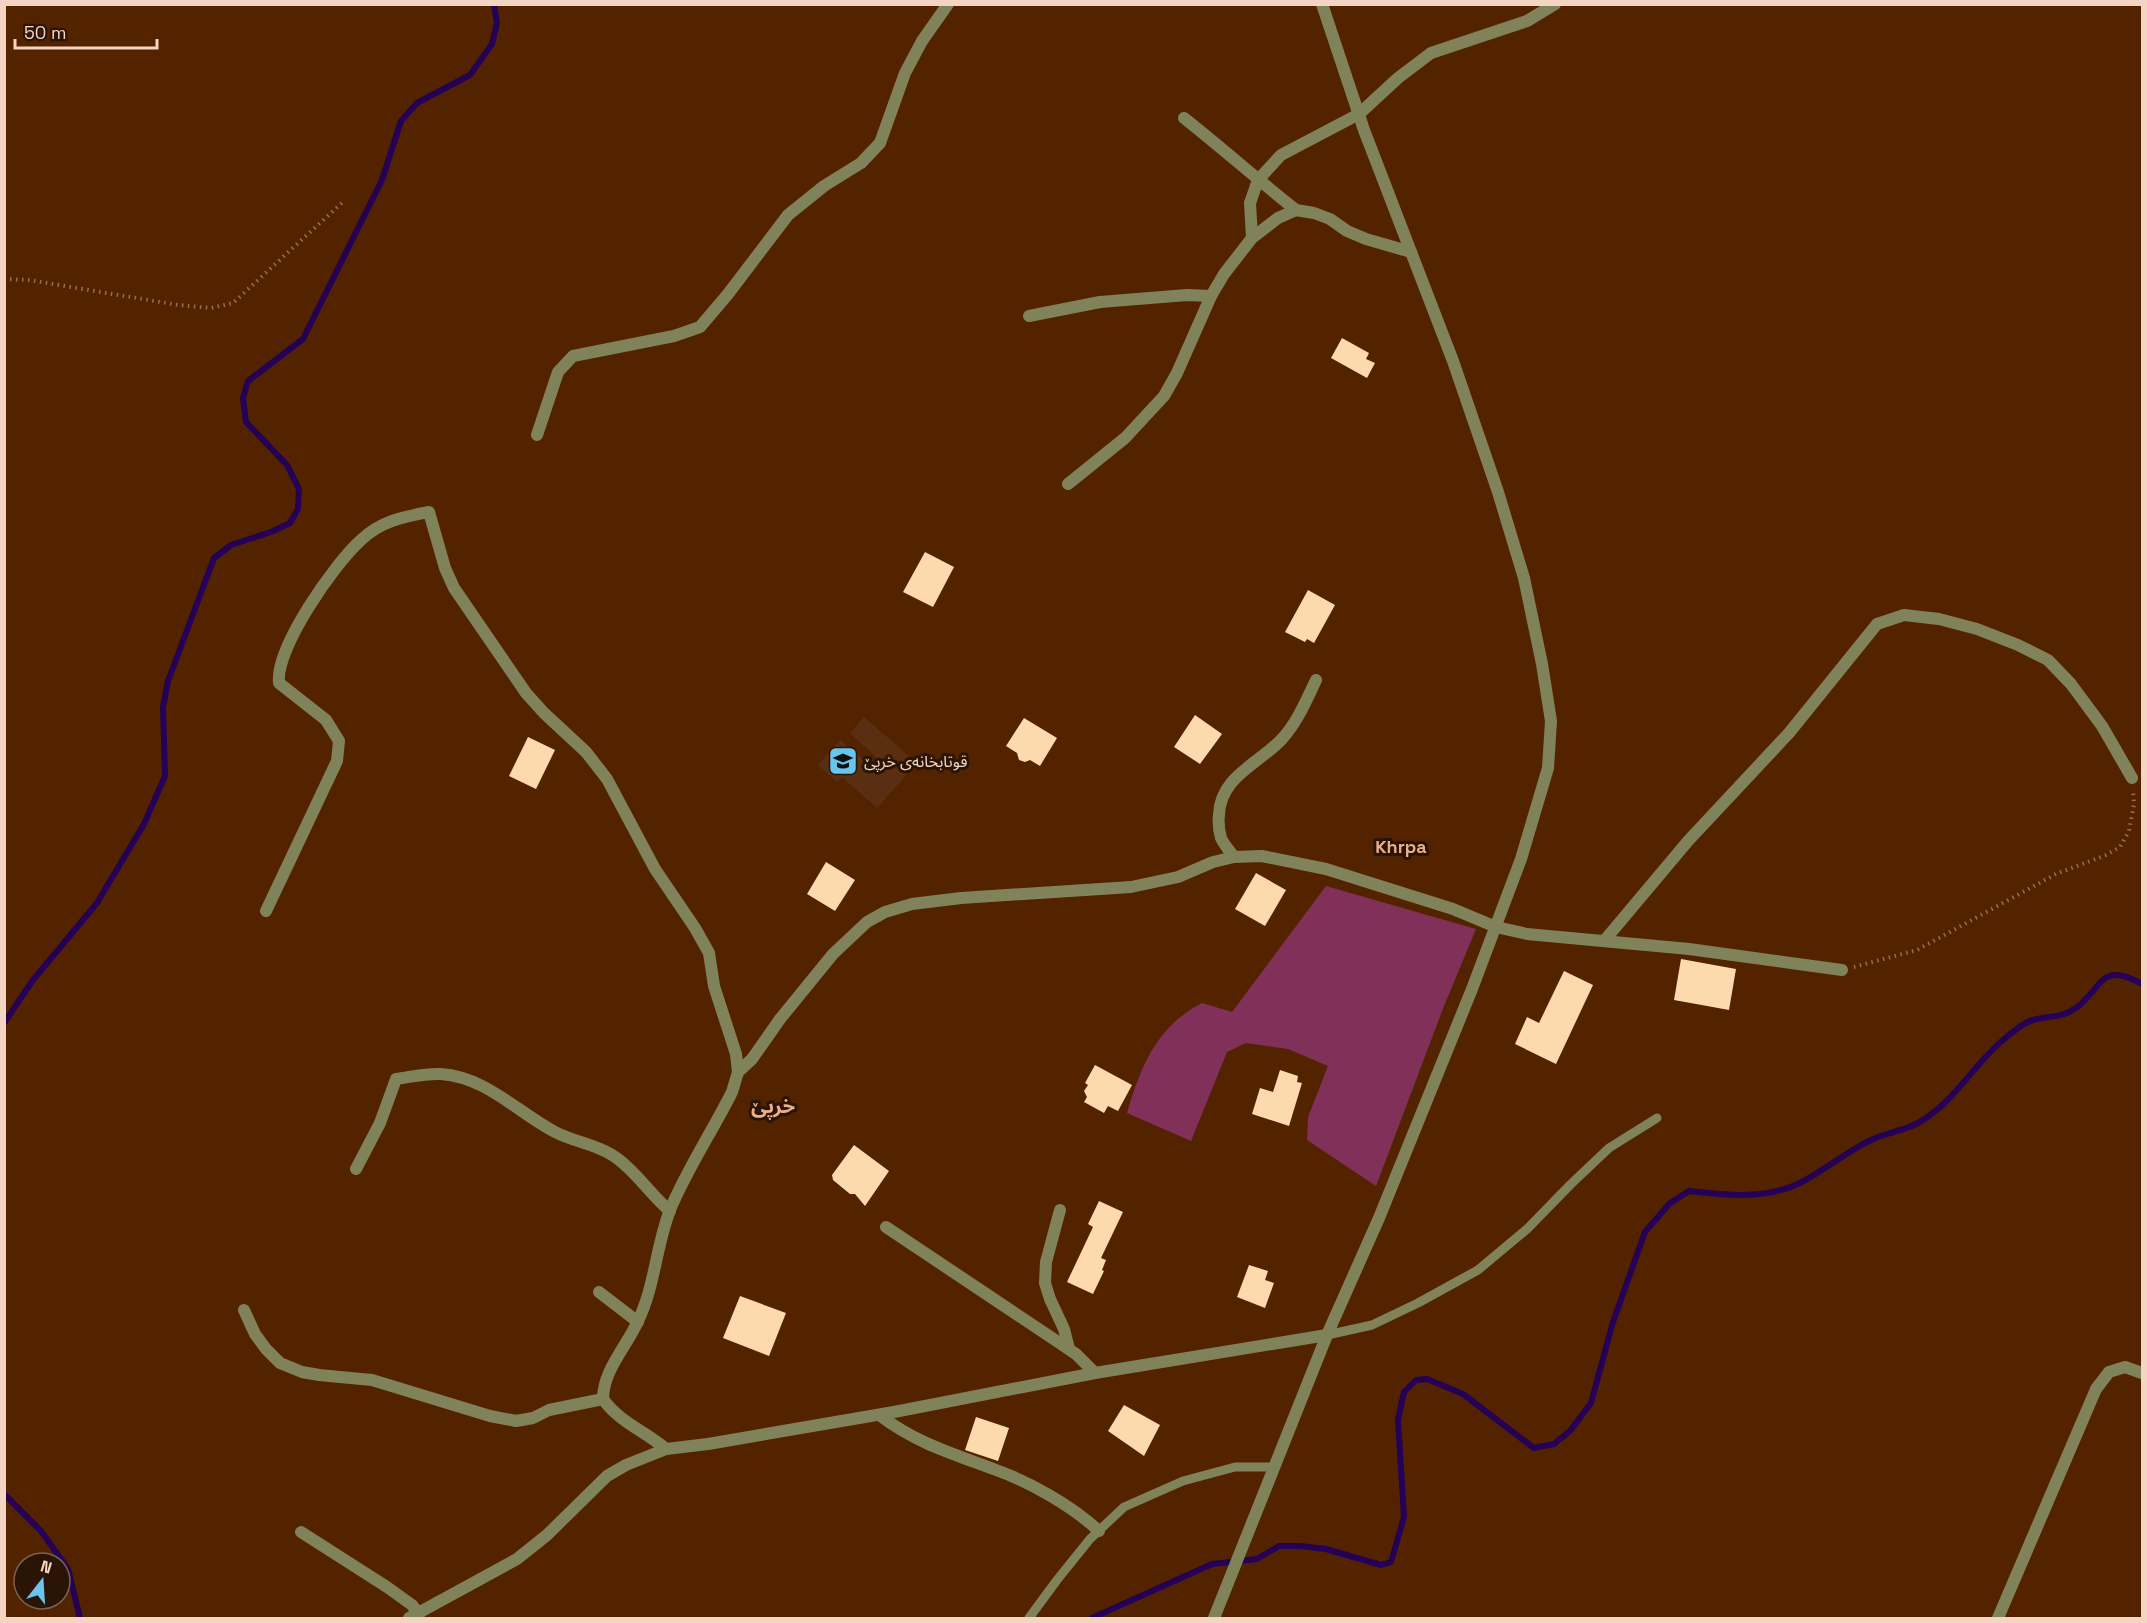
<svg xmlns="http://www.w3.org/2000/svg" width="2147" height="1623" font-family="'Space Grotesk','Noto Sans Arabic',sans-serif">
  <style>
    .built { fill: #5a2e10 }
    .green { fill: #813059 }
    .lines { fill: none; stroke-linecap: round; stroke-linejoin: round }
    .stream { stroke: #240056; stroke-width: 6 }
    .building { fill: #fdd9ae }
    .path { stroke: #976e52; stroke-width: 4; stroke-dasharray: 1.5 4.5; stroke-linecap: butt }
    .service { stroke: #808359; stroke-width: 9 }
    .minor { stroke: #808359; stroke-width: 12 }
    .tertiary { stroke: #808359; stroke-width: 12 }
    .labels { text-anchor: middle; dominant-baseline: central; stroke-width: 6; stroke-linejoin: round; paint-order: stroke }
    .poi-label { font-size: 16px; fill: #f4d4c2; stroke: #2a1406; text-anchor: start }
    .neighbourhood-label { font-size: 18px; font-weight: bold; fill: #ebaf8b; stroke: #2a1406 }
    .quarter-label { font-size: 20px; font-weight: bold; fill: #ebaf8b; stroke: #2a1406 }
  </style>
  <rect width="100%" height="100%" fill="#532300"/>
  <polygon class="built" points="864,717 917,763 877,808 842,777 837,782 818,765 840,740 872,767 878,759 850,733"/>
  <path class="green" d="M1326 886 1476 929 1444 1006 1376 1186 1307 1140 1308 1117 1328 1066 1288 1049 1246 1043 1227 1052 1191 1141 1127 1113C1141 1066 1156 1027 1202 1003L1232 1012Z"/>
  <g class="lines">
    <g class="stream">
      <polyline points="4,1023 33,980 97,903 144,824 165,776 163,707 168,681 214,558 231,545 271,532 290,523 298,509 299,489 287,465 246,422 243,398 248,381 303,339 382,180 401,121 417,103 470,75 492,44 497,23 494,4"/>
      <polyline points="4,1494 41,1531 68,1569 80,1618"/>
      <path d="M1092 1618 1212 1564 1257 1559 1279 1546H1300L1326 1549 1381 1565 1391 1562 1404 1517 1398 1420 1404 1392 1416 1380 1427 1379 1463 1394 1534 1448 1554 1444 1570 1431 1591 1403 1613 1322 1645 1232 1670 1203 1689 1191C1725 1195 1766 1200 1800 1183 1825 1170 1846 1152 1871 1140 1886 1133 1903 1131 1918 1123 1953 1104 1973 1065 2003 1040 2011 1034 2023 1022 2033 1020 2049 1015 2060 1019 2076 1008 2102 989 2100 960 2142 984"/>
    </g>
  </g>
  <g class="building">
    <polygon points="1342,338 1369,353 1366,359 1375,363 1367,378 1331,358"/>
    <polygon points="925,552 954,567 933,607 903,592"/>
    <polygon points="1308,590 1335,605 1314,643 1307,639 1305,642 1285,632"/>
    <polygon points="1195,715 1222,734 1200,764 1174,747"/>
    <polygon points="1024,718 1057,738 1040,766 1030,760 1025,762 1019,760 1017,753 1006,746"/>
    <polygon points="528,737 555,750 536,789 509,776"/>
    <polygon points="826,862 855,880 835,911 807,894"/>
    <polygon points="1256,873 1286,890 1265,926 1235,909"/>
    <polygon points="1681,959 1736,969 1729,1010 1674,1000"/>
    <polygon points="1564,971 1593,985 1556,1064 1515,1044 1527,1017 1539,1023"/>
    <polygon points="1095,1065 1132,1085 1118,1111 1108,1106 1104,1113 1084,1102 1087,1097 1084,1091 1088,1085 1085,1083"/>
    <polygon points="1280,1070 1298,1076 1297,1082 1302,1083 1289,1126 1252,1114 1260,1088 1273,1092"/>
    <polygon points="854,1145 889,1171 865,1206 855,1194 850,1194 833,1180 832,1175"/>
    <polygon points="1099,1201 1123,1212 1101,1258 1106,1260 1102,1270 1104,1271 1093,1294 1067,1282 1093,1227 1088,1224"/>
    <polygon points="1249,1265 1268,1271 1265,1280 1274,1283 1265,1308 1237,1297"/>
    <polygon points="740,1296 786,1313 769,1356 723,1338"/>
    <polygon points="1124,1405 1160,1425 1144,1456 1108,1431"/>
    <polygon points="976,1417 1009,1428 998,1461 965,1450"/>
  </g>
  <g class="lines">
    <g class="path">
      <polyline points="4,279 30,280 178,305 211,308 233,303 345,200"/>
      <polyline points="1854,967 1917,950 2056,874 2106,855 2120,847 2129,831 2134,804 2133,790"/>
    </g>
    <g class="service">
      <polyline points="1327,1335 1372,1325 1418,1303 1478,1270 1527,1229 1571,1184 1609,1148 1657,1118"/>
      <polyline points="1029,1618 1057,1580 1090,1539 1124,1507 1183,1481 1235,1467 1275,1467"/>
    </g>
    <g class="minor">
      <path d="M1184 118C1222 148 1258 180 1296 210"/>
      <polyline points="1252,238 1250,203 1258,180 1281,155 1359,114 1398,78 1431,53 1527,21 1555,4"/>
      <polyline points="1029,316 1100,302 1187,295 1211,296"/>
      <polyline points="537,435 558,372 573,356 674,336 700,327 728,294 788,215 824,186 861,163 880,143 905,73 922,41 948,4"/>
      <polyline points="1068,484 1125,438 1164,396 1177,373 1211,296 1224,274 1252,238 1278,218 1296,210 1314,213 1330,219 1347,231 1366,239 1411,252"/>
      <path d="M1234 857C1230 851 1224 845 1221 838 1219 831 1218 823 1219 815 1220 777 1258 764 1281 740 1297 723 1306 701 1316 680"/>
      <path d="M266 911 337 761 339 741 326 720 279 683C275 648 335 563 361 540 381 521 403 517 429 512L445 568 454 588 526 693 544 713 586 752 607 779 655 869 695 928 709 953 714 986 736 1054 738 1072 732 1092C712 1132 687 1169 670 1210 656 1246 655 1286 638 1321 627 1346 603 1370 603 1399 619 1422 645 1431 666 1449"/>
      <polyline points="1604,941 1688,841 1789,733 1877,624 1904,615 1939,619 1977,629 2018,645 2048,660 2071,684 2102,726 2132,778"/>
      <polyline points="738,1072 752,1059 780,1019 833,954 867,922 885,912 912,904 961,898 1131,887 1178,877 1213,862 1234,857 1262,856 1326,869 1453,909 1496,927 1527,934 1689,949 1842,970"/>
      <path d="M356 1169 380 1123 396 1079C411 1077 426 1073 441 1074 486 1077 517 1112 555 1132 574 1142 600 1145 618 1159 638 1174 651 1195 670 1211"/>
      <polyline points="1060,1210 1046,1262 1045,1283 1050,1299 1064,1329 1069,1349"/>
      <polyline points="886,1227 1076,1354 1095,1373"/>
      <polyline points="599,1292 638,1322"/>
      <polyline points="244,1310 255,1334 266,1349 280,1363 302,1372 319,1375 372,1380 490,1416 516,1421 533,1418 549,1410 603,1399"/>
      <path d="M879 1415C918 1444 951 1453 996 1470 1030 1482 1072 1506 1099 1531"/>
      <polyline points="301,1532 387,1587 412,1605 419,1614"/>
      <polyline points="409,1618 517,1559 547,1535 607,1476 626,1465 666,1449 708,1444 894,1412 1095,1373 1327,1335"/>
      <polyline points="1998,1618 2096,1389 2109,1372 2125,1367 2142,1373"/>
    </g>
    <polyline class="tertiary" points="1214,1618 1327,1335 1379,1218 1472,989 1521,859 1548,768 1551,721 1542,664 1524,578 1498,492 1453,361 1364,130 1322,4"/>
  </g>
  <defs>
    <g id="school-square" transform="scale(1.5)"><rect x="-9" y="-9" width="18" height="18" rx="4" fill="#69c4f0" stroke="#2a1406"/><path d="M0-5L7-2L0 1L-7-2ZM-4 1L0 2.5L4 1V4Q0 6-4 4Z" fill="#111"/></g>
  </defs>
  <g fill-rule="evenodd">
    <use href="#school-square" x="843" y="761"/>
  </g>
  <g class="labels">
    <g class="poi-label">
      <text x="864" y="761">قوتابخانەی خرپێ</text>
    </g>
    <g class="neighbourhood-label">
      <text x="1401" y="846">Khrpa</text>
    </g>
    <g class="quarter-label">
      <text x="773" y="1106">خرپێ</text>
    </g>
  </g>
  <rect width="2147" height="1623" fill="none" stroke="#f4d4c2" stroke-width="12"/>
  <g transform="translate(42 1581) rotate(17)"><circle r="28" fill="#2a1406" stroke="#7b6151" stroke-width="1.5"/>
  <path d="M0-4.5L10 22L0 15L-10 22Z" fill="#69c4f0"/>
  <text y="-9" font-size="16" font-weight="bold" text-anchor="middle" fill="#f4d4c2">N</text>
  </g>
  <path d="M15 39v9h142v-9" fill="none" stroke="#f4d4c2" stroke-width="3"/>
  <text x="24" y="39" font-size="18" fill="#f4d4c2" stroke="#2a1406" stroke-width="4.5" paint-order="stroke">50 m</text>
</svg>
